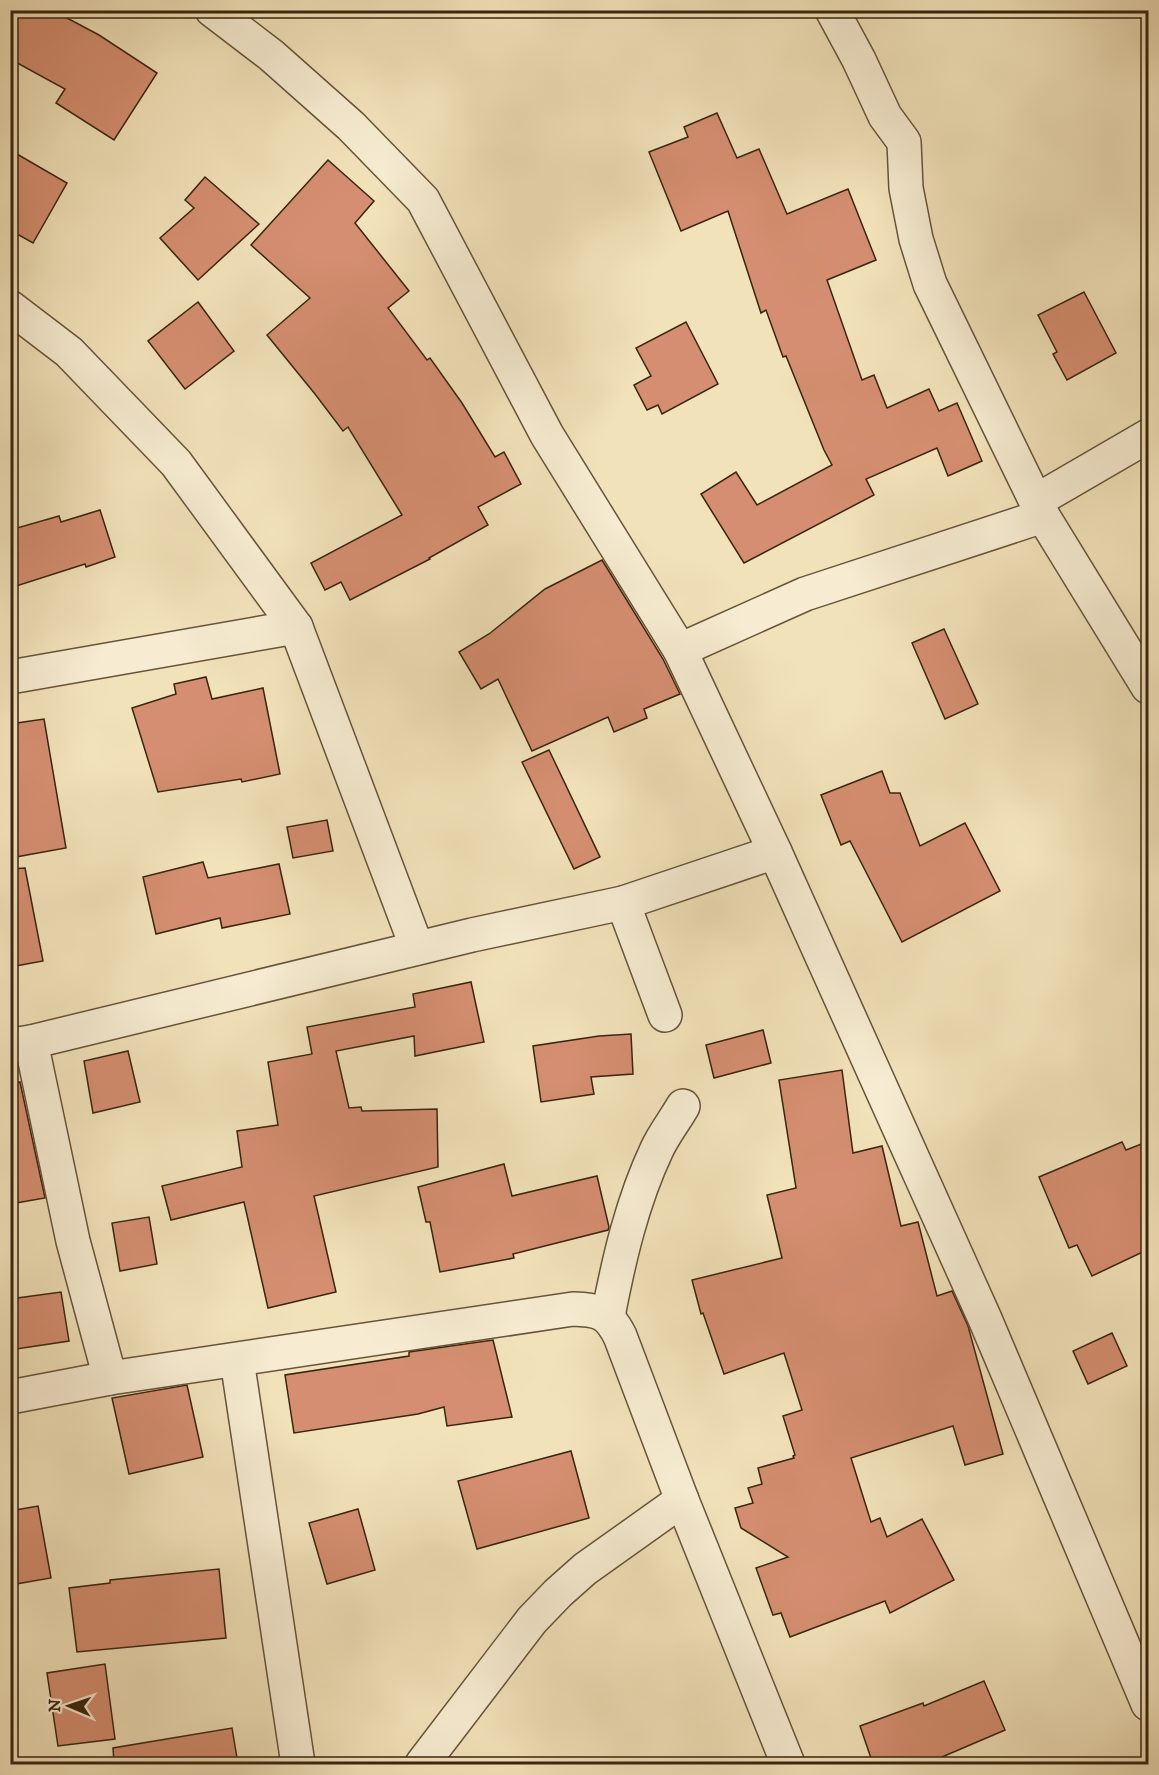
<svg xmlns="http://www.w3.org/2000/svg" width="1159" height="1775" font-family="'IM FELL DW Pica',serif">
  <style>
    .building { fill: #d58e71; stroke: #38250e; stroke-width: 1.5 }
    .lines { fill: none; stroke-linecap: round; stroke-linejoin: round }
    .minor-casing { stroke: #665439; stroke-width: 36 }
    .minor { stroke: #f7ecd2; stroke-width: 33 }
  </style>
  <rect width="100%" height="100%" fill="#f2e2ba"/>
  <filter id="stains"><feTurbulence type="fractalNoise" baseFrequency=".00333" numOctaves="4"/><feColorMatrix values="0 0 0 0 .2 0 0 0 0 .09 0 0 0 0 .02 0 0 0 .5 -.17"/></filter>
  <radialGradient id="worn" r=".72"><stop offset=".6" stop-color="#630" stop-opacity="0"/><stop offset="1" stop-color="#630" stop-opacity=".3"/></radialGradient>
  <g class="building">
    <polygon points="20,10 52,10 99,35 157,73 114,140 56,103 65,89 10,59 10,29"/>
    <polygon points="717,113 737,158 759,149 787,214 848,189 876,260 827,280 862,380 874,375 887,408 929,389 939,411 957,403 982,461 948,476 937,448 866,479 874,495 744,563 701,494 736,472 757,505 832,465 824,450 786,356 783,357 766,310 761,313 728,211 681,231 649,152 688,137 684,127"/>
    <polygon points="10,150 67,183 33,243 10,230"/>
    <polygon points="328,160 374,201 355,223 409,291 388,308 427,360 430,358 462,403 495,457 504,452 521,484 478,507 488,525 429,558 430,559 350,600 341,582 325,590 311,563 402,515 348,427 343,431 315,394 267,335 310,298 251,245"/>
    <polygon points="205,177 259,224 198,280 160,238 194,208 185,200"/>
    <polygon points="1084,292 1116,353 1067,380 1053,354 1057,352 1038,315"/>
    <polygon points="198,302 234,351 185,389 148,341"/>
    <polygon points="686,322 718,384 662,414 658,405 647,410 634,385 651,376 636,348"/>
    <polygon points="100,510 115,557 86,567 85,564 10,588 10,530 59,516 61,522"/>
    <polygon points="602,560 663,659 680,694 644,709 647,718 614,732 608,717 532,751 498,679 481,689 459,652 489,634 545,589"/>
    <polygon points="944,629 978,704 945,719 912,643"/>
    <polygon points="206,677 212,699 263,688 280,774 242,782 241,779 158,792 132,708 176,694 174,684"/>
    <polygon points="44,719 66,848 10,858 10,724"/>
    <polygon points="549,750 600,857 574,869 522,762"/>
    <polygon points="882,771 890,793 900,793 920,846 965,823 1000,891 902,942 850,841 841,845 821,795"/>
    <polygon points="327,820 333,851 293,858 287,827"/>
    <polygon points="203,862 208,878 279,864 290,914 222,928 220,918 156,934 143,877"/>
    <polygon points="25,868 43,961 10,967 10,869"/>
    <polygon points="471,982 484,1042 415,1056 414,1036 336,1051 349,1108 361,1107 362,1111 437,1109 438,1167 314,1196 336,1292 268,1308 244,1202 171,1220 162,1186 242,1167 237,1131 278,1125 268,1062 312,1054 307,1027 415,1007 413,994"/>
    <polygon points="763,1030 771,1063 714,1078 706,1045"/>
    <polygon points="631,1034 633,1074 591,1077 594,1094 541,1102 533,1046 599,1036"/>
    <polygon points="128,1051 140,1102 93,1113 84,1061"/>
    <polygon points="842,1070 853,1153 882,1146 901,1226 918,1222 937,1296 952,1291 968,1326 1003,1454 965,1465 953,1426 851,1458 871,1522 880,1518 887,1537 922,1519 954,1580 890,1613 885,1601 790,1637 781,1613 773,1615 756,1568 788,1557 741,1528 735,1508 753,1503 748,1488 762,1484 758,1468 794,1458 793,1456 795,1455 783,1416 802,1410 784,1353 724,1374 703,1313 701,1314 692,1280 782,1258 767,1195 796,1188 779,1080"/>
    <polygon points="20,1082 45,1198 10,1204 10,1084"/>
    <polygon points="1149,1141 1149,1249 1092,1276 1077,1245 1069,1248 1039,1177 1122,1142 1126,1150"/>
    <polygon points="504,1164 512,1196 597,1176 609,1227 608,1230 513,1254 514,1258 440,1272 430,1222 426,1222 418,1187"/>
    <polygon points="149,1217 157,1264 120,1271 112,1223"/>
    <polygon points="61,1292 69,1341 10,1350 10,1299"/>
    <polygon points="1112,1333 1127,1366 1088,1384 1073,1351"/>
    <polygon points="493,1340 512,1417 447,1426 444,1407 418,1414 294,1433 285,1375 409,1356 409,1352"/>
    <polygon points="187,1385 203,1457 129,1474 112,1398"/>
    <polygon points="571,1451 589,1518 477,1549 458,1481"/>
    <polygon points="38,1506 51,1578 10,1585 10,1511"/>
    <polygon points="358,1509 375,1570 327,1584 309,1523"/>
    <polygon points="219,1569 226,1638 77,1652 69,1588 110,1583 110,1580"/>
    <polygon points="105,1664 115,1739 58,1746 47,1673"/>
    <polygon points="984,1681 1005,1730 942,1757 945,1764 873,1764 860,1726 923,1703 924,1706"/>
    <polygon points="232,1728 238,1764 114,1764 113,1748"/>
  </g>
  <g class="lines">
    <g class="minor-casing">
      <g id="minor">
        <polyline points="212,10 271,55 351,126 423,200 547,435 680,650 775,852 985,1319 1148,1704"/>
        <polyline points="832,10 859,60 885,116 904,142 906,188 916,239 930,284 1043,516 1148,687"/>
        <polyline points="10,307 69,352 176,463 296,627 417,948"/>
        <polyline points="1036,501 1148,436"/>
        <polyline points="680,650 805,594 1043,516"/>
        <polyline points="10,677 296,627"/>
        <polyline points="623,903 665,1015"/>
        <polyline points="31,1042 73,1241 110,1378"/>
        <polyline points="10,1045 31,1042 472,935 623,903 775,852"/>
        <path d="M608 1316C619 1259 632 1202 657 1149 664 1134 675 1120 683 1106"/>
        <polyline points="237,1360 298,1764"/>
        <path d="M10 1397 110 1378 573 1309C599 1310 608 1312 620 1336L682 1500 788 1764"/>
        <polyline points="422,1764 532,1620 558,1593 585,1569 682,1500"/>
      </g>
    </g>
    <use href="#minor" class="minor"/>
  </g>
  <rect width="1159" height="1775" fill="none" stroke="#f2e2ba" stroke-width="36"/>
  <rect x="12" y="12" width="1135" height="1751" fill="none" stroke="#38250e" stroke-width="3"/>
  <rect x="18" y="18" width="1123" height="1739" fill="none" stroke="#38250e" stroke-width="1.5"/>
  <g transform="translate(69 1706) rotate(272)" stroke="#f7ecd2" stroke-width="4.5" paint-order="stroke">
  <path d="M0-4.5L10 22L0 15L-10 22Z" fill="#38250e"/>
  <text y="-9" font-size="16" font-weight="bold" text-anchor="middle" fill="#38250e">N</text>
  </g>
  <rect width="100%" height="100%" filter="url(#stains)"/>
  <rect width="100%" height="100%" fill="url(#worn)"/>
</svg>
